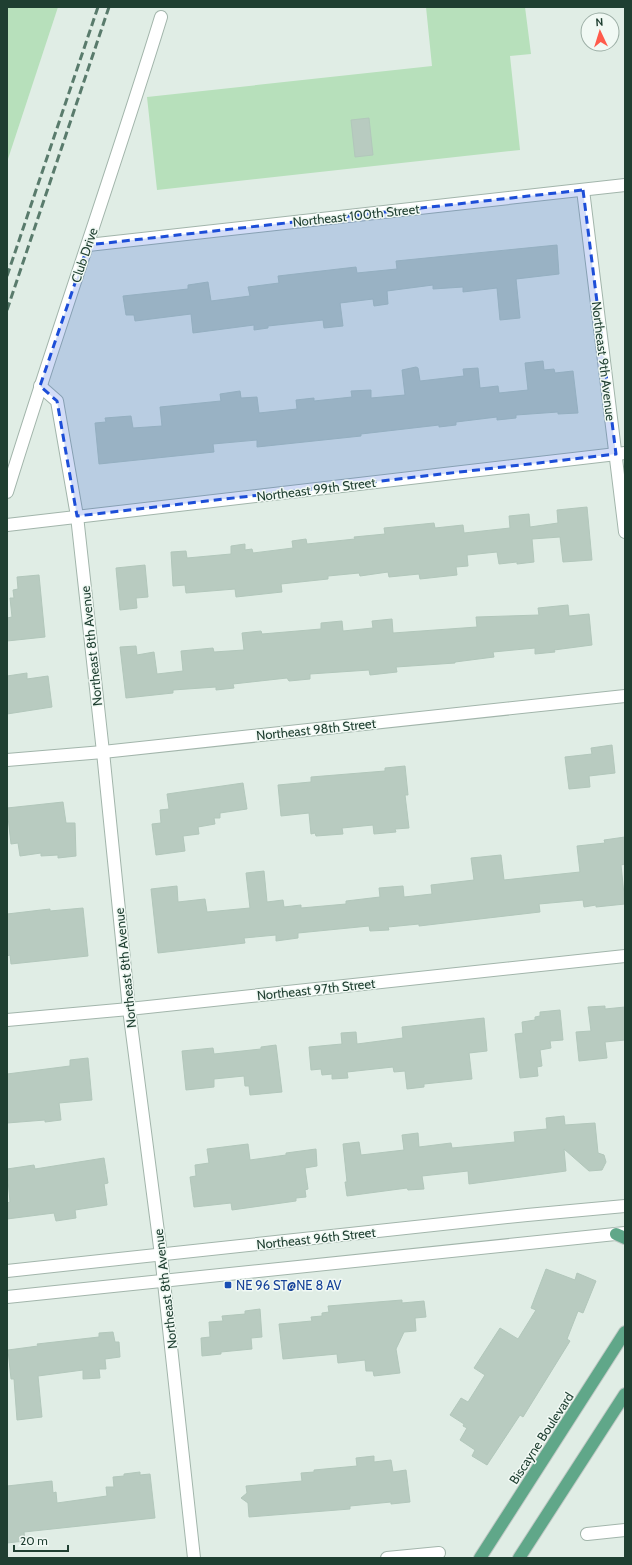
<svg xmlns="http://www.w3.org/2000/svg" width="632" height="1565" font-family="Cabin,sans-serif">
  <style>
    .green { fill: #b7e0bb }
    .building { fill: #b8cbc0; stroke: #b2c7bb }
    .lines { fill: none; stroke-linecap: round; stroke-linejoin: round }
    .minor-casing { stroke: #a2b5ab; stroke-width: 14 }
    .tertiary-casing { stroke: #a2b5ab; stroke-width: 14 }
    .primary-casing { stroke: #c0c9c5; stroke-width: 14 }
    .minor { stroke: #fff; stroke-width: 12 }
    .tertiary { stroke: #fff; stroke-width: 12 }
    .primary { stroke: #60a789; stroke-width: 12 }
    .rail { stroke: #597b6c; stroke-width: 3; stroke-dasharray: 8 4; stroke-linecap: butt }
    .marked { fill: #1d4ed8; fill-opacity: 0.2; stroke: #1d4ed8; stroke-width: 3; stroke-dasharray: 8 5; stroke-linejoin: round }
    .transit-dot { fill: #1a4fb4; stroke: #f1f9f4; stroke-width: 1.5 }
    .labels { text-anchor: middle; dominant-baseline: central; stroke-width: 3; stroke-linejoin: round; paint-order: stroke }
    .street-label { font-size: 13px; fill: #1f3f31; stroke: #f1f9f4 }
    .transit-label { font-size: 13px; fill: #164399; stroke: #f1f9f4; text-anchor: start }
  </style>
  <rect width="100%" height="100%" fill="#e0ede5"/>
  <g class="green">
    <polygon points="7,7 58,7 7,162"/>
    <polygon points="426,7 525,7 531,54 510,56 520,150 157,190 147,97 432,66"/>
  </g>
  <g class="building">
    <polygon points="369,118 373,155 355,157 351,120"/>
    <polygon points="557,245 559,274 516,279 520,318 500,320 497,288 463,292 463,287 433,289 433,285 387,291 388,304 374,306 373,299 340,303 343,326 324,328 323,320 268,326 268,328 254,330 254,325 193,333 191,314 135,321 134,315 126,315 123,296 188,289 188,285 208,282 211,301 250,296 248,287 279,283 278,276 356,267 357,273 397,269 396,261"/>
    <polygon points="543,361 544,370 554,369 555,373 573,371 578,413 558,414 558,412 516,415 516,418 497,420 497,417 456,422 456,425 439,427 439,425 361,434 361,436 257,447 257,440 213,444 214,452 99,464 95,423 106,422 105,418 131,416 133,428 162,426 160,407 221,401 220,394 240,391 241,398 257,397 259,413 297,409 296,400 314,398 314,401 352,397 351,391 371,390 371,398 405,395 402,370 416,367 418,368 420,381 464,376 463,369 478,368 480,388 498,386 499,393 528,390 525,363"/>
    <polygon points="587,507 592,560 563,562 560,537 532,539 534,562 517,564 517,562 499,564 497,552 467,555 468,566 456,567 457,575 420,579 419,574 389,577 388,572 360,576 359,573 328,576 328,579 281,584 282,592 236,597 235,589 186,593 185,585 173,586 171,552 186,551 187,558 231,554 231,546 245,544 245,550 252,549 253,553 293,548 292,541 306,539 307,544 355,539 354,537 385,534 384,528 434,523 435,528 463,525 464,533 510,528 509,516 529,514 530,527 558,523 557,510"/>
    <polygon points="145,565 148,597 136,598 137,608 120,610 116,568"/>
    <polygon points="39,575 45,637 7,641 7,618 12,617 10,598 14,598 13,590 18,589 17,577"/>
    <polygon points="568,605 569,616 589,614 592,645 554,650 555,652 535,654 535,648 493,652 494,657 455,662 455,663 396,667 397,672 370,675 369,670 310,674 310,679 289,681 287,678 233,684 234,688 216,690 216,687 173,690 173,693 126,698 120,647 136,646 137,655 154,652 157,674 183,671 181,651 213,648 214,652 244,650 242,633 261,631 262,634 321,629 321,623 342,621 343,631 373,628 372,621 392,619 393,633 477,627 476,617 539,615 538,608"/>
    <polygon points="27,673 27,679 48,676 52,707 7,714 7,676"/>
    <polygon points="612,745 615,773 589,776 590,787 569,789 565,757 592,754 591,748"/>
    <polygon points="405,766 408,795 405,795 409,828 395,829 396,832 374,834 373,825 342,828 343,834 316,836 315,833 311,834 309,813 281,816 278,785 311,782 311,777 385,771 385,768"/>
    <polygon points="243,783 247,809 220,813 220,818 214,818 215,824 198,827 199,834 183,836 185,851 156,855 152,824 161,823 160,810 169,809 167,794"/>
    <polygon points="63,802 66,823 75,823 76,856 58,858 58,855 41,856 41,853 20,856 18,843 11,844 7,808"/>
    <polygon points="625,837 625,864 621,865 625,904 596,907 596,905 584,907 583,900 539,904 540,912 419,926 419,924 388,927 389,930 370,931 369,926 298,933 298,938 276,941 276,935 244,938 245,943 158,953 151,889 177,886 178,902 205,899 207,912 250,908 246,873 264,871 267,902 283,900 284,907 301,905 301,908 346,904 346,901 380,897 379,888 403,886 404,897 432,894 431,885 474,880 471,858 501,855 504,880 580,872 577,846 605,843 604,840"/>
    <polygon points="83,908 88,956 11,964 10,955 7,956 7,914 50,909 50,911"/>
    <polygon points="605,1006 605,1009 625,1007 625,1040 605,1042 607,1058 579,1061 576,1032 591,1031 588,1007"/>
    <polygon points="560,1010 563,1040 550,1041 551,1048 540,1050 542,1066 537,1067 538,1076 520,1078 515,1034 523,1033 522,1022 535,1020 535,1017 540,1016 540,1012"/>
    <polygon points="484,1018 487,1051 469,1053 472,1079 424,1084 424,1087 407,1089 405,1071 394,1072 393,1067 347,1072 348,1078 332,1079 332,1074 322,1075 321,1069 311,1070 309,1047 342,1044 341,1033 356,1032 357,1044 403,1038 402,1027"/>
    <polygon points="276,1045 282,1092 250,1095 249,1086 245,1086 244,1076 214,1079 214,1087 186,1090 182,1051 213,1048 214,1054 261,1049 261,1047"/>
    <polygon points="88,1058 92,1100 59,1103 61,1120 45,1122 45,1120 7,1123 7,1074 70,1066 70,1060"/>
    <polygon points="564,1116 565,1125 595,1123 598,1153 604,1155 606,1162 602,1170 589,1171 564,1149 566,1171 469,1184 468,1171 422,1176 424,1189 408,1190 407,1188 347,1196 345,1182 347,1182 343,1144 359,1142 361,1155 404,1150 402,1135 418,1133 419,1147 451,1143 452,1148 515,1142 514,1132 547,1129 546,1118"/>
    <polygon points="248,1144 250,1160 286,1155 286,1153 316,1149 317,1166 305,1168 308,1189 305,1190 306,1197 296,1198 296,1201 232,1210 231,1203 194,1207 190,1177 196,1176 195,1165 209,1163 207,1149"/>
    <polygon points="104,1158 108,1183 104,1184 107,1205 75,1210 76,1218 56,1221 54,1213 7,1219 7,1203 10,1202 7,1169 34,1165 35,1169"/>
    <polygon points="546,1269 575,1280 577,1273 596,1281 583,1313 578,1311 567,1339 570,1341 523,1417 520,1415 487,1465 472,1456 475,1450 460,1440 467,1428 463,1426 464,1424 450,1415 461,1398 468,1402 485,1375 474,1368 500,1328 518,1339 536,1310 531,1308"/>
    <polygon points="402,1300 402,1303 424,1301 426,1317 415,1318 416,1331 404,1332 396,1349 400,1373 374,1376 373,1371 366,1371 365,1360 338,1363 337,1354 283,1359 279,1324 312,1321 311,1317 322,1316 322,1313 329,1312 328,1306"/>
    <polygon points="260,1309 262,1337 251,1338 252,1349 221,1352 221,1354 202,1356 201,1338 210,1337 209,1322 223,1321 222,1316 245,1314 245,1311"/>
    <polygon points="113,1332 115,1342 119,1342 120,1357 105,1359 106,1369 99,1369 100,1378 83,1379 83,1370 38,1376 42,1417 17,1420 14,1379 11,1379 8,1350 38,1346 37,1344 99,1337 99,1333"/>
    <polygon points="374,1456 374,1462 391,1460 393,1472 406,1470 410,1502 391,1504 391,1502 350,1506 350,1509 249,1517 248,1503 241,1498 247,1493 246,1486 302,1481 301,1473 314,1472 314,1470 357,1466 356,1458"/>
    <polygon points="140,1472 140,1475 150,1474 155,1518 24,1532 25,1541 7,1543 7,1486 52,1481 53,1493 56,1492 57,1503 107,1496 106,1487 114,1487 113,1477 124,1476 124,1474"/>
  </g>
  <g class="lines">
    <g class="minor-casing">
      <g id="minor">
        <polyline points="583,190 625,532"/>
        <polyline points="88,245 625,185"/>
        <polyline points="40,386 57,401 77,516 103,752 129,1009 161,1255 194,1558"/>
        <path d="M7 492C56 333 112 176 161 17"/>
        <polyline points="7,525 625,453"/>
        <polyline points="7,760 103,752 625,696"/>
        <polyline points="7,1020 129,1009 625,956"/>
        <polyline points="587,1534 625,1530"/>
        <polyline points="387,1558 439,1553"/>
      </g>
    </g>
    <g class="tertiary-casing">
      <g id="tertiary">
        <polyline points="7,1271 527,1215 625,1206"/>
        <polyline points="7,1297 625,1233"/>
      </g>
    </g>
    <g class="primary-casing">
      <g id="primary">
        <polyline points="616,1234 625,1238"/>
        <polyline points="480,1558 625,1332"/>
        <polyline points="519,1558 625,1394"/>
      </g>
    </g>
    <use href="#minor" class="minor"/>
    <use href="#tertiary" class="tertiary"/>
    <use href="#primary" class="primary"/>
    <g class="rail">
      <polyline points="7,276 98,7"/>
      <polyline points="7,310 109,7"/>
    </g>
  </g>
  <path class="marked" d="M583 190 616 454 77 516 57 401 40 386 88 245Z"/>
  <rect class="transit-dot" x="224" y="1281" width="8" height="8" rx="2"/>
  <g class="labels">
    <g class="street-label">
      <text transform="translate(356 215) rotate(-6)">Northeast 100th Street</text>
      <text transform="translate(84 255) rotate(-71)">Club Drive</text>
      <text transform="translate(604 361) rotate(83)">Northeast 9th Avenue</text>
      <text transform="translate(316 489) rotate(-7)">Northeast 99th Street</text>
      <text transform="translate(91 646) rotate(-96)">Northeast 8th Avenue</text>
      <text transform="translate(316 729) rotate(-6)">Northeast 98th Street</text>
      <text transform="translate(125 968) rotate(-96)">Northeast 8th Avenue</text>
      <text transform="translate(316 989) rotate(-6)">Northeast 97th Street</text>
      <text transform="translate(316 1238) rotate(-6)">Northeast 96th Street</text>
      <text transform="translate(165 1289) rotate(-97)">Northeast 8th Avenue</text>
      <text transform="translate(541 1438) rotate(-57)">Biscayne Boulevard</text>
    </g>
    <g class="transit-label">
      <text x="236" y="1285">NE 96 ST@NE 8 AV</text>
    </g>
  </g>
  <rect width="632" height="1565" fill="none" stroke="#1f3f31" stroke-width="16"/>
  <g transform="translate(600 32) rotate(356)"><circle r="19" fill="#f1f9f4" stroke="#9dafa6"/>
  <path d="M0-3L7 15L0 10L-7 15Z" fill="#ff5b4c"/>
  <text y="-6" font-size="11" font-weight="bold" text-anchor="middle" fill="#1f3f31">N</text>
  </g>
  <path d="M14 1545v6h54v-6" fill="none" stroke="#1f3f31" stroke-width="2"/>
  <text x="20" y="1545" font-size="12" fill="#1f3f31" stroke="#f1f9f4" stroke-width="3" paint-order="stroke">20 m</text>
</svg>
